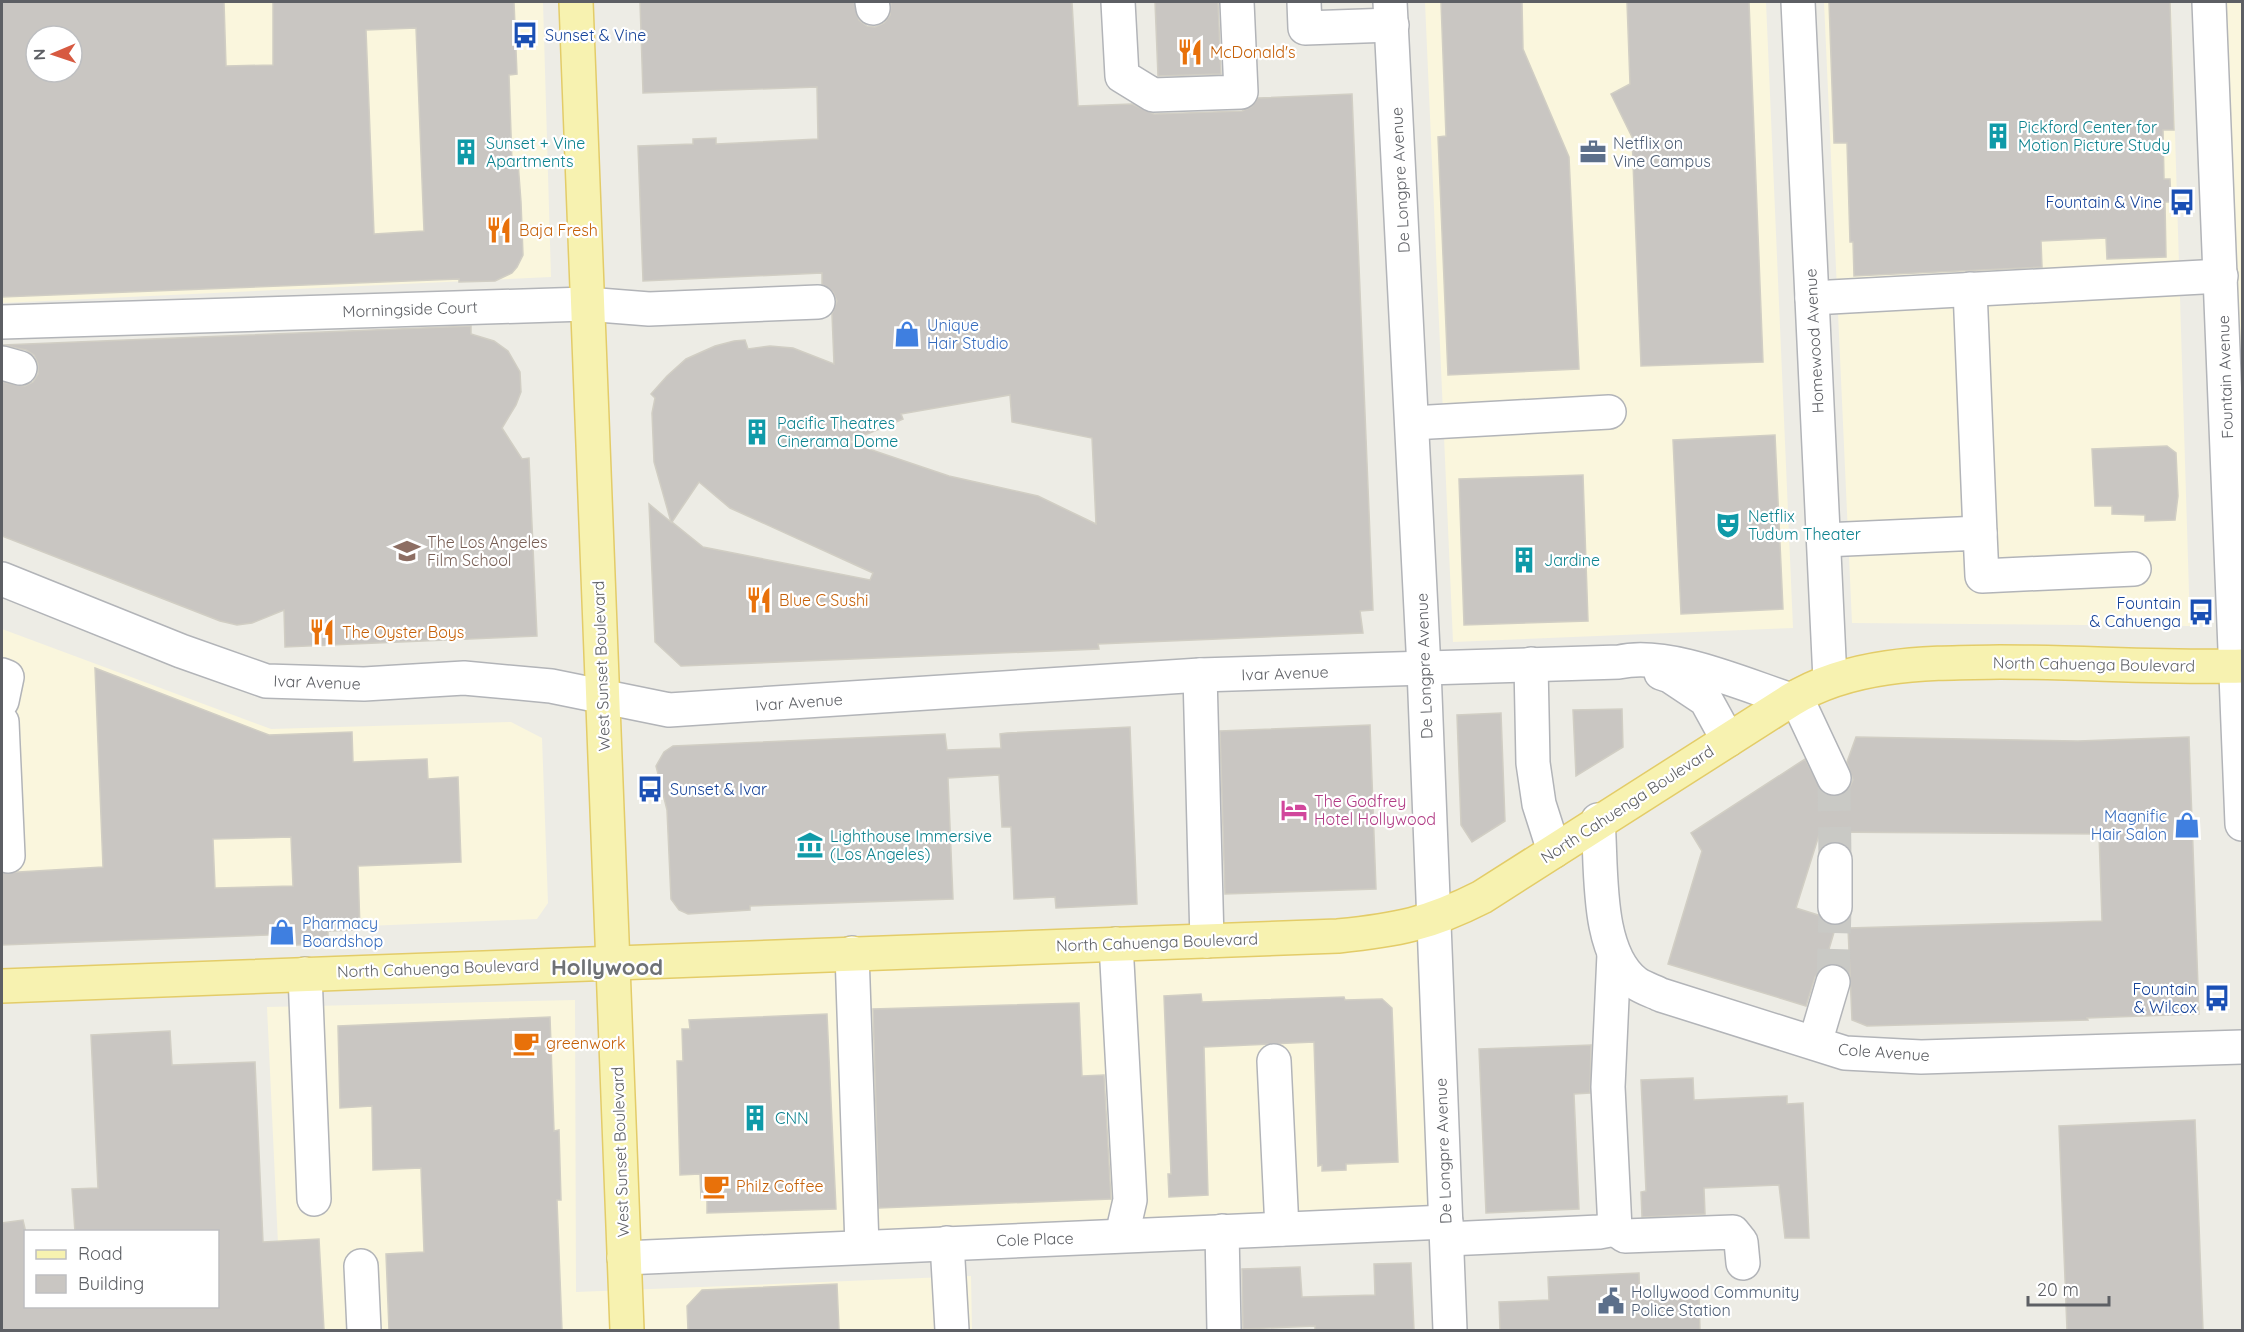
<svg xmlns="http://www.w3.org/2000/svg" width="2244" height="1332" font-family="Quicksand,sans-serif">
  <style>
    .commercial { fill: #faf6dd; fill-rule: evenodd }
    .building { fill: #c9c6c2; stroke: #d1cec4; stroke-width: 1.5; fill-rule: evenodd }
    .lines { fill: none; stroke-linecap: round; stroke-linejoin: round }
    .minor-tunnel { stroke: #c9c9c5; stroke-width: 33; stroke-dasharray: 33 16; stroke-linecap: butt }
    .minor-casing { stroke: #b2b4b8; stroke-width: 36 }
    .major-casing { stroke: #e3cc68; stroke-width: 36 }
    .minor { stroke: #fff; stroke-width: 33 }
    .major { stroke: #f7f2b0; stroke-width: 33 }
    .labels { text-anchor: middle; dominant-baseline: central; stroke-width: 4.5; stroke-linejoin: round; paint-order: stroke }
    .transit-label { font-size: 16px; fill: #164399; stroke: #fff; text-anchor: end }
    .food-label { font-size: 16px; fill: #c56008; stroke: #fff; text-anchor: start }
    .culture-label { font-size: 16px; fill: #0d838f; stroke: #fff; text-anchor: start }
    .service-label { font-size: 16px; fill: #4e5e75; stroke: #fff; text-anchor: start }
    .street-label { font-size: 16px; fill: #5d5f64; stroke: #fff }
    .shop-label { font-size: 16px; fill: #366cbe; stroke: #fff; text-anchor: start }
    .education-label { font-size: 16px; fill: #785e54; stroke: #fff; text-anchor: start }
    .hotel-label { font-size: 16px; fill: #b23c85; stroke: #fff; text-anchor: start }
    .district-label { font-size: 22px; font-weight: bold; fill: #6e7175; stroke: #fff }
  </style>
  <rect width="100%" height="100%" fill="#edece5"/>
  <g class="commercial">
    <path d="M2 2H543L551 277 2 303ZM36 36H72V72H36Z"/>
    <polygon points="1425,2 1766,2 1793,628 1453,642"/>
    <polygon points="1824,2 2171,2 2190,626 1852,623"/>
    <polygon points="2214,2 2242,2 2242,661"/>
    <polygon points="2,629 271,729 511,722 542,738 548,903 537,919 2,941"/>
    <polygon points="1428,927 1442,1217 867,1242 856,958"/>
    <polygon points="848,958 858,1243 628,1251 619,967"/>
    <polygon points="575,1000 576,1292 971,1276 972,1330 282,1330 267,1007"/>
  </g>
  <g class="building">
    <path d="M2 2H224L226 66 273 65V2H514L517 74 509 75 512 163 518 162 521 202 523 255 517 267 512 273 495 281 459 282V279L2 297ZM416 28 424 231 374 234 366 30ZM36 36H72V72H36Z"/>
    <path d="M640 2H854L859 20 867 26 875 27 884 23 890 15 891 2H1072L1078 106 1132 104 1154 114 1242 111 1251 107 1258 98 1352 94 1373 610 1360 611 1363 633 1098 644 1099 649 681 666 655 642 649 504 671 522 654 462 652 413 655 398 651 394 667 376 686 359 715 346 734 341 745 340 748 349 770 346 793 348 834 364 832 314 837 301 833 292 822 284V273L643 281 638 146 693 144V139L716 138V144L818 139 817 87 643 93ZM1010 395 1012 422 1092 438 1096 524 1038 496 949 476 848 442 903 419 901 414ZM699 482 730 508 873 573 870 580 703 547 672 522Z"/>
    <polygon points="1155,2 1218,2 1221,74 1158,76"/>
    <polygon points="1441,2 1522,2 1523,49 1569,157 1579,369 1448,375 1438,137 1446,136"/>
    <polygon points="1627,2 1749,2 1763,362 1641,366 1632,137 1611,94 1630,84"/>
    <polygon points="1829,2 2170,2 2174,130 2163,130 2164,179 2170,179 2171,202 2165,202 2166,257 2107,259 2106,238 2041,241 2042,267 1854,276 1853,242 1850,242 1847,143 1834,143"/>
    <polygon points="471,326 471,334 494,341 508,351 520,372 521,392 516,405 502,428 522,459 529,458 537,636 285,647 284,610 252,623 237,625 220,621 2,536 2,382 25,386 33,382 38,374 38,364 34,355 26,350 2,345"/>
    <polygon points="1775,435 1783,609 1681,614 1673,440"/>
    <polygon points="2167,446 2176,453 2178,496 2175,520 2145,521 2145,515 2112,514 2112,506 2095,506 2092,449"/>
    <polygon points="1583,475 1588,621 1464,625 1459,479"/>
    <path d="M95 668 269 735 352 732 353 762 427 759 428 779 458 777 461 862 358 866 360 930 328 931V944L296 945 295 934 2 945V873L103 867ZM291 837 293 886 215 888 213 839Z"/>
    <polygon points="1622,709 1623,747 1576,776 1573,710"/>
    <polygon points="1501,713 1505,821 1472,842 1461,825 1457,715"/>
    <polygon points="1370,725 1376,889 1225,894 1220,731"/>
    <polygon points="1130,727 1137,904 1056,908 1055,897 1014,899 1011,827 1002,827 999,775 948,778 953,899 750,906 750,910 688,914 679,910 671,899 667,810 656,766 664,752 673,746 945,734 947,750 1001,748 1000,734 1007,733"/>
    <polygon points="1856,737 2078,741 2189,737 2199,1014 2087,1018 2088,1020 1867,1026 1852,1020 1848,928 2102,921 2099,834 1820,832 1796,908 1818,915 1825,923 1826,929 1835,929 1824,966 1815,977 1806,1006 1668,964 1702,851 1691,833 1805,759 1823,793 1832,797 1842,795 1849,789 1853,780 1847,762"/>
    <polygon points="1201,994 1202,1002 1344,997 1345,1000 1382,999 1392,1008 1398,1162 1346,1164 1346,1170 1322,1171 1322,1165 1318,1166 1314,1042 1204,1047 1208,1195 1169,1197 1168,1174 1171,1174 1164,996"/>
    <polygon points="1079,1003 1082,1076 1104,1075 1111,1199 879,1208 873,1009"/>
    <polygon points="827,1014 836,1209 707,1213 707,1198 701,1198 700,1174 680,1175 677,1061 683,1061 682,1029 690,1029 689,1020"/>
    <polygon points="550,1017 554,1131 559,1130 561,1200 557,1200 562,1330 389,1330 386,1254 424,1252 421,1168 373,1170 372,1106 340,1108 338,1026"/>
    <polygon points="170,1031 172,1065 255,1062 263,1242 319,1239 324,1330 2,1330 2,1223 23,1220 26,1233 26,1306 218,1306 218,1232 75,1232 72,1189 98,1188 91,1035"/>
    <polygon points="1591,1045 1590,1093 1574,1094 1579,1209 1486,1213 1479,1049"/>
    <polygon points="1693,1078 1694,1100 1787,1096 1787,1104 1803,1103 1809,1238 1785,1238 1779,1185 1704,1188 1705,1214 1642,1217 1641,1192 1646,1191 1641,1080"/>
    <polygon points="2195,1120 2203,1330 2067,1330 2059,1126"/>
    <polygon points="1411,1263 1414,1330 1315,1330 1315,1326 1243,1329 1242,1269 1300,1267 1302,1297 1375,1295 1374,1264"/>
    <polygon points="1639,1273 1640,1296 1699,1294 1700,1330 1500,1330 1499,1302 1549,1300 1548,1277"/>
    <polygon points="837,1284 839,1330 688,1330 687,1306 702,1290"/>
  </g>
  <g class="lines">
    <g class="minor-tunnel">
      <polyline points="1834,778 1835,860"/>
      <polyline points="1833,982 1835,907"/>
    </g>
    <g class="minor-casing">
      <g id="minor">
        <polyline points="872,2 873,8"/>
        <polyline points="1118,2 1122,76 1153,95 1241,92 1237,2"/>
        <polyline points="1304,2 1305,28 1392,25"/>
        <polyline points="1390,2 1424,669 1450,1330"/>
        <polyline points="1798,2 1830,680"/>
        <polyline points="2209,2 2242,824"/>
        <polyline points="1970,289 1980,533"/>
        <polyline points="1812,298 2221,276"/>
        <polyline points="2,322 586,304 649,309 818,302"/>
        <polyline points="2,363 20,368"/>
        <polyline points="1412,423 1609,412"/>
        <polyline points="1824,540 1980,533 1982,576 2134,569"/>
        <path d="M2 579 181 651 266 681 364 684 464 678 551 686 669 710 1200 675 1619 662C1668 651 1742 684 1791 700"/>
        <polyline points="1531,664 1533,763 1539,804 1554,851"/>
        <polyline points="1661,673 1670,676 1706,700 1728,740"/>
        <polyline points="2,675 7,677 2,701"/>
        <polyline points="1200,675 1207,941"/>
        <polyline points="1796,697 1834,778"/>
        <polyline points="2,722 8,856"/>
        <path d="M1598 820C1602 868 1595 952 1636 983 1643 988 1653 991 1661 995L1845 1053 1921 1057 2242 1047"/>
        <polyline points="1835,907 1835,860"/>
        <polyline points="1116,944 1130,1200 1122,1235"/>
        <polyline points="852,953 862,1246"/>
        <polyline points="305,974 314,1199"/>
        <polyline points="1815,1043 1833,982"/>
        <polyline points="1274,1061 1282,1229"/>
        <polyline points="1615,1229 1625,1236 1733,1232 1741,1242 1743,1263"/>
        <polyline points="1222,1231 1224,1330"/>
        <polyline points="1447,1239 1599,1232 1615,1229 1608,1087 1614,954"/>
        <polyline points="947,1243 952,1330"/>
        <polyline points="624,1258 1446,1222"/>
        <polyline points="361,1266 364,1330"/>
      </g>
    </g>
    <g class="major-casing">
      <g id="major">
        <polyline points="576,2 627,1330"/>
        <path d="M2 986 1338 936C1397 930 1429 924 1482 897L1791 700C1853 662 1929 663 2000 662 2081 662 2162 668 2242 666"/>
      </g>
    </g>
    <use href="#minor" class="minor"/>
    <use href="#major" class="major"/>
  </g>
  <defs>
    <g id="bus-bare" transform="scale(2.07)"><path d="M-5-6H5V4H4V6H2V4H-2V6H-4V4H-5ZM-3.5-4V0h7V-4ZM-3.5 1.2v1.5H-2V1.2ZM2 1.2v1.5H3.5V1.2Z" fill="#1a4fb4" stroke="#fff" stroke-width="2.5" paint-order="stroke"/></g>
    <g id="restaurant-bare" transform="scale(2.07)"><path d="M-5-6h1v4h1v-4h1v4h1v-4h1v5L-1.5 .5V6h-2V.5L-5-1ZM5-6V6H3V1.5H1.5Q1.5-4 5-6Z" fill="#e8710a" stroke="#fff" stroke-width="2.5" paint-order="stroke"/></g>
    <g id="building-bare" transform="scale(2.07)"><path d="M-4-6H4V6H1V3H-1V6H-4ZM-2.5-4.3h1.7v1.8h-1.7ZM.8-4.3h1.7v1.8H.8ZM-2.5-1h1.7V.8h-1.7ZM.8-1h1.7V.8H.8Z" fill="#0f9aa8" stroke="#fff" stroke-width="2.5" paint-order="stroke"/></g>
    <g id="office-bare" transform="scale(2.07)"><path d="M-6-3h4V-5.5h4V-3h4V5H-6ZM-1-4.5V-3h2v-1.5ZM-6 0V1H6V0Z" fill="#5c6f8a" stroke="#fff" stroke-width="2.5" paint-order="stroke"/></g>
    <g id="shop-bare" transform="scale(2.07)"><path d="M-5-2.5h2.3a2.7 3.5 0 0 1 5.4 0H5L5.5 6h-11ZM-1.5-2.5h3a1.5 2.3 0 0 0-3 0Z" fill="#3f7fe0" stroke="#fff" stroke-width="2.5" paint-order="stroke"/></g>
    <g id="theatre-bare" transform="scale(2.07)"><path d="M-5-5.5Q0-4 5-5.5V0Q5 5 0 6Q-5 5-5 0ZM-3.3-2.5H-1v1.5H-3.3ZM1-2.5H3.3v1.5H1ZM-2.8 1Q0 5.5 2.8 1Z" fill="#0f9aa8" stroke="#fff" stroke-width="2.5" paint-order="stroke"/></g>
    <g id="university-bare" transform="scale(2.07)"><path d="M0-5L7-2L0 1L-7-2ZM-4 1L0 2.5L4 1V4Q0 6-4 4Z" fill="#8d6e63" stroke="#fff" stroke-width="2.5" paint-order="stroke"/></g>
    <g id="hotel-bare" transform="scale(2.07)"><path d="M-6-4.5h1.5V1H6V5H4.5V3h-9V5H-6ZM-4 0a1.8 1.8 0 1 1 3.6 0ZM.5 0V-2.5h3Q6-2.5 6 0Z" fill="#d1479c" stroke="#fff" stroke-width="2.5" paint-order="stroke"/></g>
    <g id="museum-bare" transform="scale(2.07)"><path d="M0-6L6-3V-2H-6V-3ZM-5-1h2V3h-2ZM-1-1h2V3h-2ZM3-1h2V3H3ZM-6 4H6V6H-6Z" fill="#0f9aa8" stroke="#fff" stroke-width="2.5" paint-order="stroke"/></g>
    <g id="cafe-bare" transform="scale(2.07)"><path d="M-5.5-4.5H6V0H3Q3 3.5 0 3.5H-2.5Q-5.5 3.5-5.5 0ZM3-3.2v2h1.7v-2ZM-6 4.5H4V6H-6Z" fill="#e8710a" stroke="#fff" stroke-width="2.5" paint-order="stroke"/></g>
    <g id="civic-bare" transform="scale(2.07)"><path d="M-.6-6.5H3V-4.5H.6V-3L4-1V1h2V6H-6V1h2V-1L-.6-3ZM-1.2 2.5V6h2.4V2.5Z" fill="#5c6f8a" stroke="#fff" stroke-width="2.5" paint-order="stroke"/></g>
  </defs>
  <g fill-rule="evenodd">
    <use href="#bus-bare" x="525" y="35"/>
    <use href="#restaurant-bare" x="1190" y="52"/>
    <use href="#building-bare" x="1998" y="136"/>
    <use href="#building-bare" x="466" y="152"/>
    <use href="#office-bare" x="1593" y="152"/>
    <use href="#bus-bare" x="2182" y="202"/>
    <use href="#restaurant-bare" x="499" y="230"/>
    <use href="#shop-bare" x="907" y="334"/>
    <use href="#building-bare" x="757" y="432"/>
    <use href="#theatre-bare" x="1728" y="525"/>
    <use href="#university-bare" x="407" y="551"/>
    <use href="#building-bare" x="1524" y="560"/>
    <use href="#restaurant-bare" x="759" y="600"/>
    <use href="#bus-bare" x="2201" y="612"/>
    <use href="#restaurant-bare" x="322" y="632"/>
    <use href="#bus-bare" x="650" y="789"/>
    <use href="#hotel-bare" x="1294" y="810"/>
    <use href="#shop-bare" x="2187" y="825"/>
    <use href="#museum-bare" x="810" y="845"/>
    <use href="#shop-bare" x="282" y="932"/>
    <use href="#bus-bare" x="2217" y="998"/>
    <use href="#cafe-bare" x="526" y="1043"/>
    <use href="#building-bare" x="755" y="1118"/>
    <use href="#cafe-bare" x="716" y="1186"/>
    <use href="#civic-bare" x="1611" y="1301"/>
  </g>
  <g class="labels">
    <g class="transit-label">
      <text x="545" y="35" text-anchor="start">Sunset &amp; Vine</text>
      <text x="2162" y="202">Fountain &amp; Vine</text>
      <text x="2181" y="603">Fountain<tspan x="2181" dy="18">&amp; Cahuenga</tspan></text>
      <text x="670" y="789" text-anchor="start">Sunset &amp; Ivar</text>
      <text x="2197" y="989">Fountain<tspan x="2197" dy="18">&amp; Wilcox</tspan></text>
    </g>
    <g class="food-label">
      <text x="1210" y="52">McDonald's</text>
      <text x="519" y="230">Baja Fresh</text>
      <text x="779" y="600">Blue C Sushi</text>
      <text x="342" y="632">The Oyster Boys</text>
      <text x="546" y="1043">greenwork</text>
      <text x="736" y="1186">Philz Coffee</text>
    </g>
    <g class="culture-label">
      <text x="2018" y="127">Pickford Center for<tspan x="2018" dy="18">Motion Picture Study</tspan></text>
      <text x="486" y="143">Sunset + Vine<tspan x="486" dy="18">Apartments</tspan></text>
      <text x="777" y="423">Pacific Theatres<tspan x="777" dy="18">Cinerama Dome</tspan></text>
      <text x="1748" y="516">Netflix<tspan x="1748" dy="18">Tudum Theater</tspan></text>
      <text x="1544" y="560">Jardine</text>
      <text x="830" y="836">Lighthouse Immersive<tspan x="830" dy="18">(Los Angeles)</tspan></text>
      <text x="775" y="1118">CNN</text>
    </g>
    <g class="service-label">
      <text x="1613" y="143">Netflix on<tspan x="1613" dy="18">Vine Campus</tspan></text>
      <text x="1631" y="1292">Hollywood Community<tspan x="1631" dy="18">Police Station</tspan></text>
    </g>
    <g class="street-label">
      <text transform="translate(1400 180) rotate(-93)">De Longpre Avenue</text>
      <text transform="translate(410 309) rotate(-2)">Morningside Court</text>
      <text transform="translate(1814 341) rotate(-93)">Homewood Avenue</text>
      <text transform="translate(2225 377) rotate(-92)">Fountain Avenue</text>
      <text transform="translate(2094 664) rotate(1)">North Cahuenga Boulevard</text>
      <text transform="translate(601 666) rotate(-92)">West Sunset Boulevard</text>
      <text transform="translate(1424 666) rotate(-92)">De Longpre Avenue</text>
      <text transform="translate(1285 673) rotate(-2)">Ivar Avenue</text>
      <text transform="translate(317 682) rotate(2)">Ivar Avenue</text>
      <text transform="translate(799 702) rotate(-4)">Ivar Avenue</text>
      <text transform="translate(1627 804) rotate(-33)">North Cahuenga Boulevard</text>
      <text transform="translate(1157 942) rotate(-2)">North Cahuenga Boulevard</text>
      <text transform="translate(438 968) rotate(-2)">North Cahuenga Boulevard</text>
      <text transform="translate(1884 1052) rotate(4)">Cole Avenue</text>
      <text transform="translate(1443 1151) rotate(-92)">De Longpre Avenue</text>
      <text transform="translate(620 1152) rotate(-92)">West Sunset Boulevard</text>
      <text transform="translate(1035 1239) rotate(-2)">Cole Place</text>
    </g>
    <g class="shop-label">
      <text x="927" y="325">Unique<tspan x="927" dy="18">Hair Studio</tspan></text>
      <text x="2167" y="816" text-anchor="end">Magnific<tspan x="2167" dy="18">Hair Salon</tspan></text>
      <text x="302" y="923">Pharmacy<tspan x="302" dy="18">Boardshop</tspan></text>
    </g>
    <g class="education-label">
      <text x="427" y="542">The Los Angeles<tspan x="427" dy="18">Film School</tspan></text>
    </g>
    <g class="hotel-label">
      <text x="1314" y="801">The Godfrey<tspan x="1314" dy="18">Hotel Hollywood</tspan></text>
    </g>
    <g class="district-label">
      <text x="607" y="967">Hollywood</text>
    </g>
  </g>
  <rect width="2244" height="1332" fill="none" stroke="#5d5f64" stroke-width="6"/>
  <rect x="24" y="1230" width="195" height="78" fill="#ffffff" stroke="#bebfc1" stroke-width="1.5"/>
  <rect x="36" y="1250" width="30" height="9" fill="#f7f2b0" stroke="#bebfc1" stroke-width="1.5"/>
  <text x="78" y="1260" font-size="18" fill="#5d5f64">Road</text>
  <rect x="36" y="1275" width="30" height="18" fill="#c9c6c2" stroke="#bebfc1" stroke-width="1.5"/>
  <text x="78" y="1290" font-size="18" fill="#5d5f64">Building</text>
  <g transform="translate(54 54) rotate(268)"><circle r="28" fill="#ffffff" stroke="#bebfc1" stroke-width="1.5"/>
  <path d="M0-4.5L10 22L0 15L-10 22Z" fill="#d75a41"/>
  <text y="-9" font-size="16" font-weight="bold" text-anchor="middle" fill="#5d5f64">N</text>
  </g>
  <path d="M2028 1296v9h81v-9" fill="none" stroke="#5d5f64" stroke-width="3"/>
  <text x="2037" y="1296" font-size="18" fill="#5d5f64" stroke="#ffffff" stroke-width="4.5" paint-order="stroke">20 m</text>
</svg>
